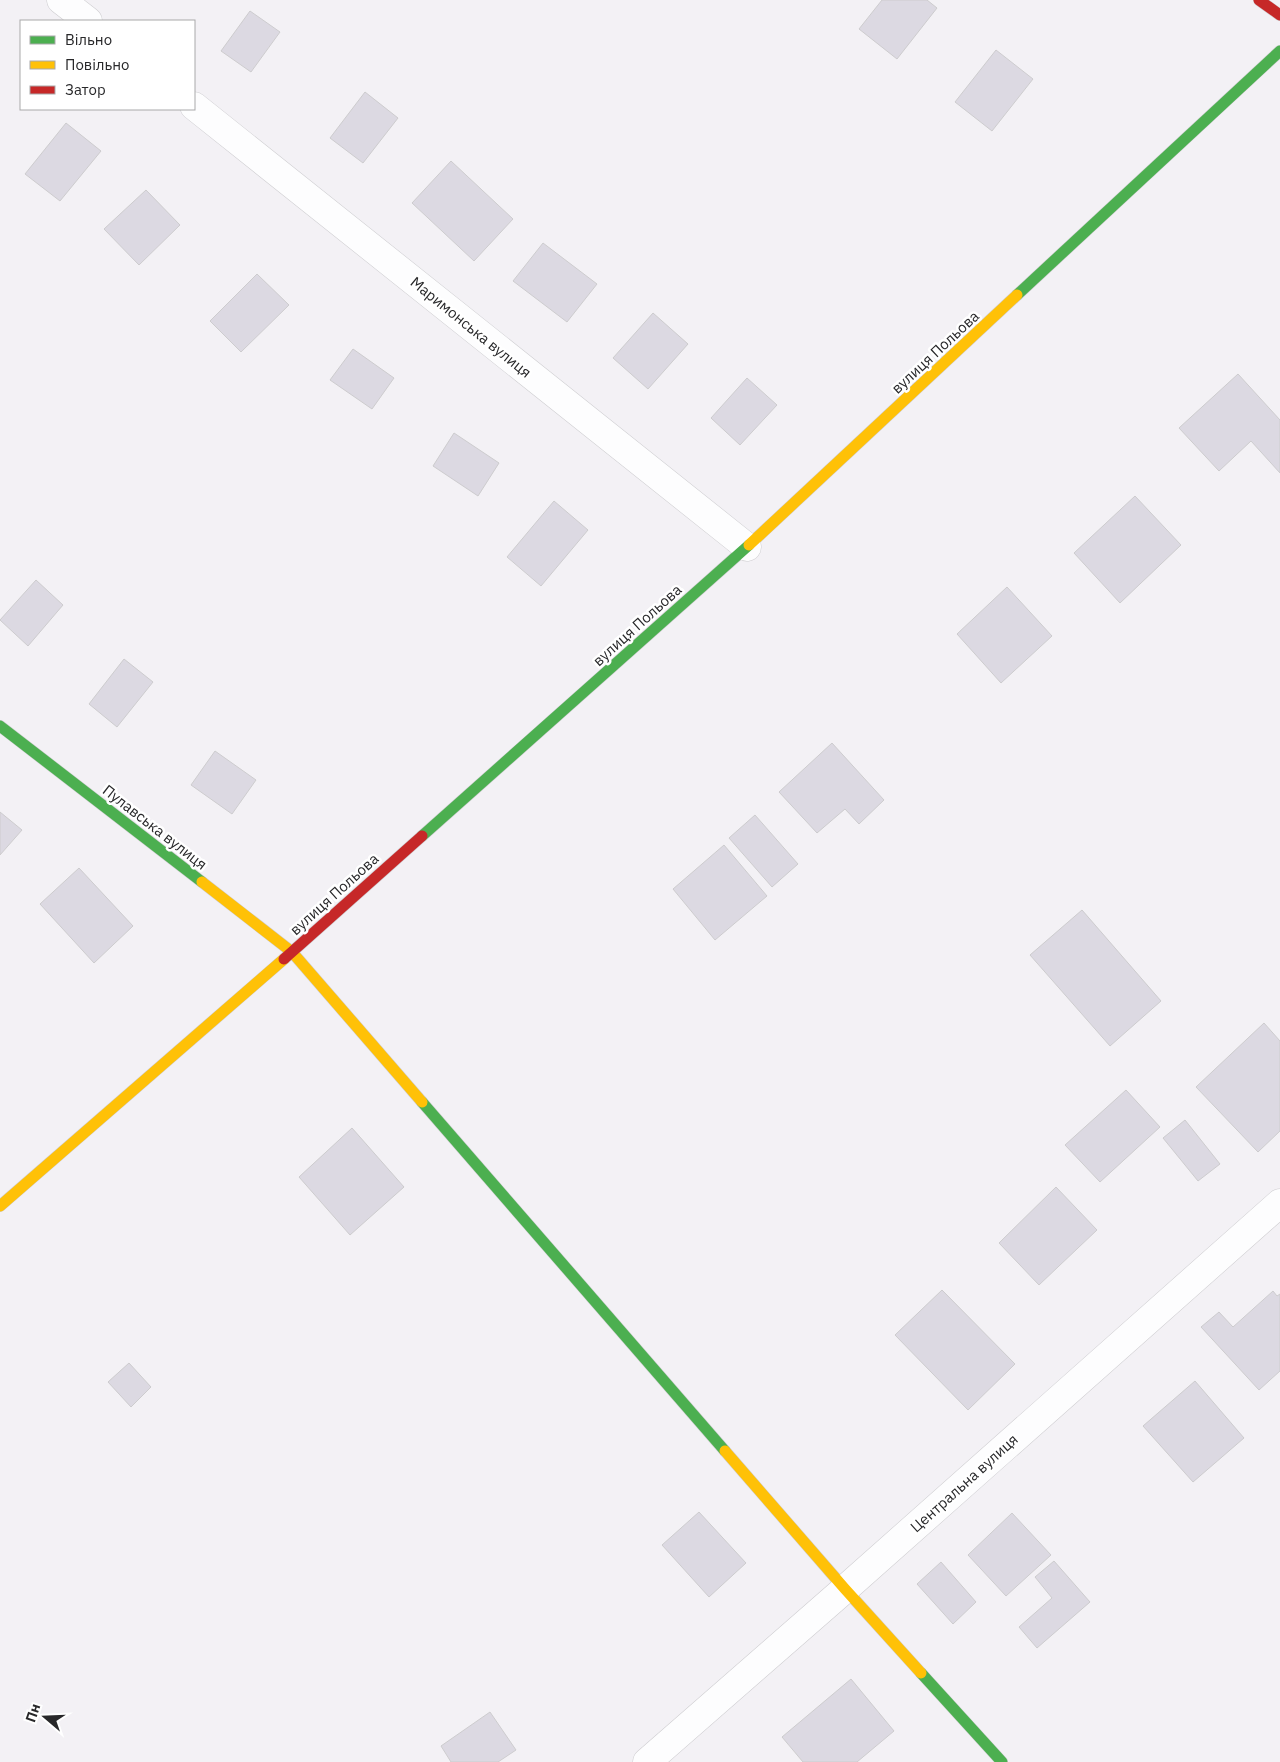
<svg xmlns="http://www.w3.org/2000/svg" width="1280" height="1762" font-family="'IBM Plex Sans',sans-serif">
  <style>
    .building { fill: #dcd9e2; stroke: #cdccce }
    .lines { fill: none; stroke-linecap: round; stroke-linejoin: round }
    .street-casing { stroke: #cecdd0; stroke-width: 29 }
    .fast-casing { stroke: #cecdd0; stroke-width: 12 }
    .slow-casing { stroke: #cecdd0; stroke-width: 12 }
    .jam-casing { stroke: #cecdd0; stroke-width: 12 }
    .street { stroke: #fdfdfe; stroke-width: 28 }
    .fast { stroke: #4caf50; stroke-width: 11 }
    .slow { stroke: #ffc107; stroke-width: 11 }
    .jam { stroke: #c62828; stroke-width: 11 }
    .labels { text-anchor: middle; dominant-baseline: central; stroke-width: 5; stroke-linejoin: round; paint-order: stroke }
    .street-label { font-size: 15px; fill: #28282a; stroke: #fff }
  </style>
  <rect width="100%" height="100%" fill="#f3f1f5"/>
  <g class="building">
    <polygon points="882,0 927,0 937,8 897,59 859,29"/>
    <polygon points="250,11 280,32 251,72 221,51"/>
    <polygon points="996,50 1033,79 992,131 955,102"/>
    <polygon points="365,92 398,118 363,163 330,138"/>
    <polygon points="66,123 101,151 60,201 25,174"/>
    <polygon points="451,161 513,219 474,261 412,203"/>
    <polygon points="146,190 180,225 139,265 104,229"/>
    <polygon points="543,243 597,284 567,322 513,281"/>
    <polygon points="257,274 289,305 241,352 210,321"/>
    <polygon points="653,313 688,344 648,389 613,358"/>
    <polygon points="353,349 394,378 372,409 330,380"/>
    <polygon points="1238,374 1280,420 1280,473 1251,441 1219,471 1179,428"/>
    <polygon points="747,378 777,405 740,445 711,418"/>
    <polygon points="454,433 499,463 478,496 433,466"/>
    <polygon points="1135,496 1181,545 1120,603 1074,553"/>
    <polygon points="554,501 588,530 541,586 507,557"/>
    <polygon points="36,580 63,605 28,646 0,620"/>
    <polygon points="1007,587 1052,636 1001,683 957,634"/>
    <polygon points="124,659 153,682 117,727 89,704"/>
    <polygon points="832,743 884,800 859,824 845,809 817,833 779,792"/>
    <polygon points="215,751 256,780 232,814 191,785"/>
    <polygon points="0,812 22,830 0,855"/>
    <polygon points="755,815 798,864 772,887 729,838"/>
    <polygon points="724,845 767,896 715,940 673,889"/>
    <polygon points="79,868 133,926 94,963 40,904"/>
    <polygon points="1082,910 1161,1001 1110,1046 1030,955"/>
    <polygon points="1264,1023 1280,1041 1280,1131 1258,1152 1196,1087"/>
    <polygon points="1126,1090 1160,1127 1100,1182 1065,1145"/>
    <polygon points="1185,1120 1220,1164 1198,1181 1163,1138"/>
    <polygon points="352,1128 404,1187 350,1235 299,1177"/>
    <polygon points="1056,1187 1097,1230 1039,1285 999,1243"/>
    <polygon points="942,1290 1015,1364 968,1410 895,1335"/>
    <polygon points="1273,1291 1277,1296 1280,1294 1280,1371 1259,1390 1201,1327 1219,1312 1233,1327"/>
    <polygon points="129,1363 151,1387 131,1407 108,1382"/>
    <polygon points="1195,1381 1244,1438 1193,1482 1143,1426"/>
    <polygon points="699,1512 746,1563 709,1597 662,1545"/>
    <polygon points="1012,1513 1051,1555 1006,1596 968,1555"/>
    <polygon points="1054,1561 1090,1602 1037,1648 1019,1627 1052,1598 1035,1577"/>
    <polygon points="941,1562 976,1602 953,1624 917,1584"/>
    <polygon points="851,1679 894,1731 857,1762 803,1762 782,1737"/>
    <polygon points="490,1712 516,1750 498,1762 451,1762 441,1746"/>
  </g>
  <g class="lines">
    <g class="street-casing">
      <g id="street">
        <polyline points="61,0 88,21"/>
        <polyline points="194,106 747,547"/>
        <polyline points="647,1762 845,1589 1280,1203"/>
      </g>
    </g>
    <g class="fast-casing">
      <g id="fast">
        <polyline points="1017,295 1280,51"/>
        <polyline points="0,726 202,882"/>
        <polyline points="422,836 749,545"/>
        <polyline points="422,1102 725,1451"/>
        <polyline points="921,1673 1002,1762"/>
      </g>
    </g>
    <g class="slow-casing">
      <g id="slow">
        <polyline points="749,545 1017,295"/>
        <polyline points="202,882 292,952 422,1102"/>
        <polyline points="0,1206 284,959"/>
        <polyline points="725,1451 845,1589 921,1673"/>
      </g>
    </g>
    <g class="jam-casing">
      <g id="jam">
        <polyline points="1259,0 1280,15"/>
        <polyline points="284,959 422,836"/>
      </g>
    </g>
    <use href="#street" class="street"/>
    <use href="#fast" class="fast"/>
    <use href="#slow" class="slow"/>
    <use href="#jam" class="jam"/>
  </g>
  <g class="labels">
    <g class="street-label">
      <text transform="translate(471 327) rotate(39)">Маримонська вулиця</text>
      <text transform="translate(935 352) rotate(-43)">вулиця Польова</text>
      <text transform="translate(637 625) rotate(-42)">вулиця Польова</text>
      <text transform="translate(155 827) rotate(38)">Пулавська вулиця</text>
      <text transform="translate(334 894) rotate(-42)">вулиця Польова</text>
      <text transform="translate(964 1483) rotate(-42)">Центральна вулиця</text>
    </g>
  </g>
  <rect x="20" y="20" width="175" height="90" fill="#ffffff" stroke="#a9a9aa"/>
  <rect x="30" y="36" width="25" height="8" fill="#4caf50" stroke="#a9a9aa"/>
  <text x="65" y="45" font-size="15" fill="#28282a">Вільно</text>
  <rect x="30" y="61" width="25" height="8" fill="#ffc107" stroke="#a9a9aa"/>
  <text x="65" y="70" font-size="15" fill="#28282a">Повільно</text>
  <rect x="30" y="86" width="25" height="8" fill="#c62828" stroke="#a9a9aa"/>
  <text x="65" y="95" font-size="15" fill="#28282a">Затор</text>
  <g transform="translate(45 1717) rotate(289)" stroke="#ffffff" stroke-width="4" paint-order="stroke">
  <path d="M0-4L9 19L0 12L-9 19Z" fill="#28282a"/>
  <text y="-8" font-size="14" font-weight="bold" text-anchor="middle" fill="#28282a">Пн</text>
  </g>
</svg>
